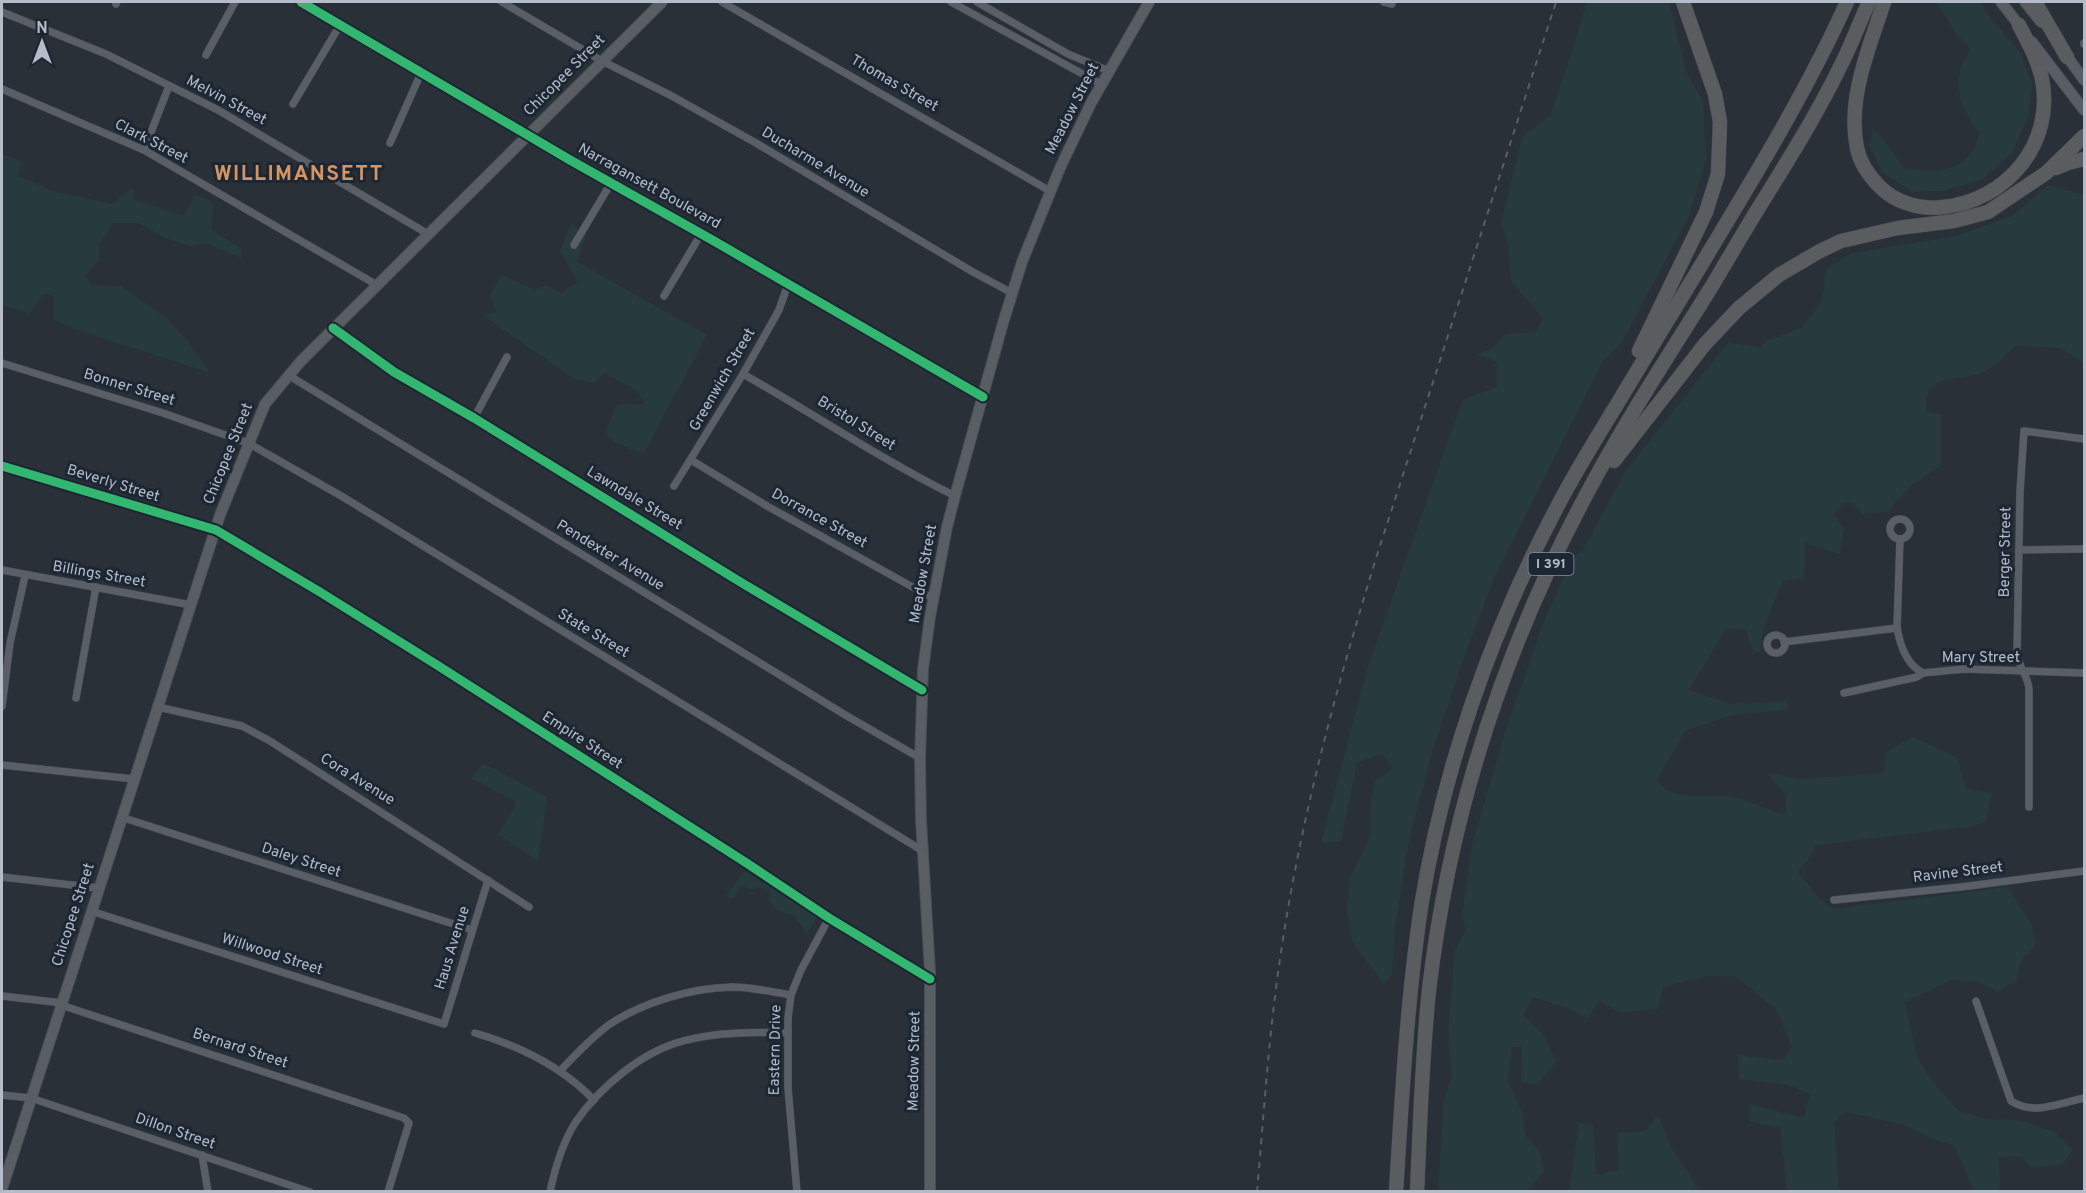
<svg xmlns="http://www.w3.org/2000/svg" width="2086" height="1193" font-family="Overpass,sans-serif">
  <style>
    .green { fill: #273a3e }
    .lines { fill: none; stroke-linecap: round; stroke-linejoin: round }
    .street-casing { stroke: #484c53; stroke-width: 8 }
    .secondary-casing { stroke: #484c53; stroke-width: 12 }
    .highway-casing { stroke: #474c53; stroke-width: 15 }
    .street { stroke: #5a5e66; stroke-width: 7 }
    .secondary { stroke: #595d64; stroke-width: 10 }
    .highway { stroke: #5a5d60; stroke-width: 14 }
    .rail { stroke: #595d64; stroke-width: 2; stroke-dasharray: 6 6; stroke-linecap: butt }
    .cycleway-casing { stroke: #1d2633; stroke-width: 13 }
    .cycleway { stroke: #33b770; stroke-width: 9 }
    .labels { text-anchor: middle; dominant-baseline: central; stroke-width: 6; stroke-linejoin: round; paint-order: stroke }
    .shield { fill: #1d2633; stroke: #878f9c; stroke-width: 1.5 }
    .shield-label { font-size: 14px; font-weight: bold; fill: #b4bcc9 }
    .street-label { font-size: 15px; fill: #b4bcc9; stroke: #1d2633 }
    .district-label { font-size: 21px; font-weight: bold; letter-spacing: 1.5px; fill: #d59563; stroke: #1d2633 }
  </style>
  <rect width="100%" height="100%" fill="#2a3038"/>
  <g class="green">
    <polygon points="1587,2 1669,2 1687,74 1703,101 1706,160 1689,216 1622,342 1603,361 1496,574 1462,663 1433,749 1409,841 1395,927 1392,975 1384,984 1352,941 1347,906 1350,878 1370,836 1371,802 1375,781 1393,768 1382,754 1357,763 1341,841 1321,843 1368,666 1463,399 1497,387 1497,362 1477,355 1494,347 1505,334 1535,332 1543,319 1511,281 1508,243 1501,223 1522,137 1550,116 1569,61"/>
    <path d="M1936 2H1980L1992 20 2020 52 2032 83 2028 117 2012 153 1981 180 1942 191 1913 192 1883 173 1870 146 1873 128 1889 146 1904 169C1928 171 1957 175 1972 152 1975 147 1977 140 1980 134 1966 114 1955 98 1960 71 1962 64 1967 56 1970 49L1958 36Z"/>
    <polygon points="2,154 22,162 18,175 52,191 113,204 133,187 133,199 184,216 195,194 213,203 211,230 241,248 241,258 206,243 189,246 168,239 138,223 113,223 99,245 100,259 86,275 91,285 120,286 164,316 186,339 210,373 75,329 54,320 54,296 43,294 30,314 2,305"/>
    <path d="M2048 185 2084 195V363L2060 348 2015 346C2005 355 1995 367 1982 373 1960 382 1919 372 1927 412L1941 414V466L1913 484 1887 512 1863 514 1852 502 1843 503 1834 514 1844 529 1840 554 1805 543 1804 578 1783 581 1764 626 1760 652H1754L1745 630 1727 628 1689 690 1731 704 1787 701 1788 710 1733 715 1685 731 1657 780C1673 805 1707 792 1732 797 1750 800 1767 810 1786 815V795L1766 772 1799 779 1884 773 1886 752 1913 737 1957 757 1966 789 1992 793 1986 822 1967 827 1816 845 1811 856 1798 872 1819 898 1833 909 2008 887 2030 921 2036 945 2021 961 2017 980 1997 992 1978 982 1951 980 1905 1002 1917 1057 1934 1084 1959 1111 1985 1119 2018 1120 2053 1131 2073 1150 2062 1165 2032 1167 2019 1156 1999 1158 2000 1191H1974L1954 1145 1935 1140 1904 1125 1846 1112 1834 1122 1839 1191H1787L1780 1128 1749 1121 1750 1104 1804 1118 1810 1094 1788 1085 1739 1079 1738 1055 1783 1060 1792 1048 1777 1010 1736 977 1707 976 1663 987 1658 1009 1620 1013 1599 1001 1588 1019 1570 1009 1532 997 1524 1016 1545 1036 1556 1062 1537 1085 1521 1082 1522 1047H1512L1508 1080 1523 1114 1525 1134 1540 1152 1544 1172 1528 1191H1438L1444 1099 1452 1076 1448 1035 1455 951 1466 930 1462 916 1472 845 1504 736 1542 626 1573 556 1583 550 1626 470 1728 343 1760 347 1767 341 1803 327 1822 301 1826 269 1852 253 1956 236 2014 215Z"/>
    <path d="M571 224 586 235 577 262 707 335C686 376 663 414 644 455L615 442 605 433 617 405 645 404 636 390 604 373 594 383 574 379 484 316 496 311 490 295 502 275 535 290 545 285 561 293 578 282 560 251Z"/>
    <polygon points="483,763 547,797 538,861 498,834 517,802 471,778"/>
    <polygon points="745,871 817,917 807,934 795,916 778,910 769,901 770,893 760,887 753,890 741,886 733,899 725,896"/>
    <polygon points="1658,1115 1672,1149 1689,1173 1698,1191 1569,1191 1579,1123 1593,1125 1596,1175 1619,1170 1617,1133 1646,1131"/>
  </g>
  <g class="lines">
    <g class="street-casing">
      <g id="street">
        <polyline points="301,2 570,160 714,241 983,397"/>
        <polyline points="502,2 602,61 670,95 756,143 973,272 1012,293"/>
        <polyline points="722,2 1050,191"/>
        <polyline points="951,2 1101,84"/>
        <polyline points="977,2 1068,54 1109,71"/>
        <polyline points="1384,2 1392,4 1392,2"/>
        <polyline points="116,4 117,2"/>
        <polyline points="2,12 106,54 218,110 428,234"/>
        <polyline points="2084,43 2084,44"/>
        <polyline points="206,55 235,2"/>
        <polyline points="2,89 144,150 377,285"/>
        <polyline points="293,104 340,25"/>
        <polyline points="390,143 421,73"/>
        <polyline points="144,150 169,86"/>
        <polyline points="574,245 611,183"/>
        <polyline points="664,296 701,234"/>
        <polyline points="333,328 394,372 474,418 742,583 922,690"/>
        <polyline points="2,363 163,413 248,443 343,497 923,851"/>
        <path d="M743 374C814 414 882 460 955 496"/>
        <polyline points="288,375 847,716 920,758"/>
        <polyline points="474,418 507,357"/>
        <polyline points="691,460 767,506 934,599"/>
        <polyline points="2,466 216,530 320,592 437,665 745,862 829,918 930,979"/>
        <polyline points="674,486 743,374 779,310 788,284"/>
        <circle cx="1900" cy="529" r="10"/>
        <path d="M1900 539 1897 628C1900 645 1907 665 1923 673"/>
        <polyline points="2019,550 2084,549"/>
        <polyline points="2,570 191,605"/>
        <circle cx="1776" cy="644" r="9"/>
        <polyline points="1784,642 1897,628"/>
        <polyline points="1844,693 1917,677 1923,673 1964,669 2084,673"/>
        <polyline points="76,698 96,587"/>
        <polyline points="2,706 10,643 25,576"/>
        <polyline points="158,707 242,726 270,741 529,907"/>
        <polyline points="2,765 134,779"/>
        <path d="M2029 807V689C2028 675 2018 667 2017 653L2020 492 2024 431 2084 439"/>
        <polyline points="121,817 472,930"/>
        <polyline points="2,877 98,888"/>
        <polyline points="1834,900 1961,887 2084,871"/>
        <polyline points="91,911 444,1024 488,880"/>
        <polyline points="2,996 62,1003 67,1007 404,1118 409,1123 388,1192"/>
        <path d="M1976 1001 2011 1101C2034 1116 2060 1103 2084 1098"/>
        <path d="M475 1033C520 1046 561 1066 594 1100"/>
        <path d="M560 1071C575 1055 592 1037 610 1024 644 1002 691 988 732 987 751 987 772 992 791 995"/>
        <polyline points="2,1095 31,1098 310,1192"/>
        <polyline points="202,1155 208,1192"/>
        <path d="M550 1192C555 1168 562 1144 575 1123 599 1088 641 1052 683 1041 717 1032 752 1032 787 1033"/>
        <polyline points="797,1192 788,1088 788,1018 791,995 801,970 829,918"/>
      </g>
    </g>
    <g class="secondary-casing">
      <g id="secondary">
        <polyline points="2001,2 2023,30"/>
        <polyline points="2025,2 2041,22"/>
        <polyline points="2032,42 2084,110"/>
        <polyline points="2063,51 2084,80"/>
        <polyline points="2,1189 220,515 265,404 301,361 662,2"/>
        <polyline points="930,1192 930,972 921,820 920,760 923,669 930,617 947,527 955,496 1003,323 1022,262 1060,168 1091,103 1149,2"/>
      </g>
    </g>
    <g class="highway-casing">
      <g id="highway">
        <path d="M1884 2C1869 49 1847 98 1857 148 1860 163 1869 176 1880 187 1896 203 1921 210 1943 207 2006 201 2055 144 2042 79 2038 60 2028 42 2019 25"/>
        <polyline points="2035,2 2067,57"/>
        <polyline points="2056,168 2068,163 2084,159"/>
        <polyline points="1639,351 1706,212 1718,174 1720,122 1715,94 1683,2"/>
        <polyline points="1614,461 1705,344 1739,308 1779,275 1820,251 1841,241 1898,228 1954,221 1988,212 2046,173 2084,136"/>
        <path d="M1396 1192C1402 1096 1407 1001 1421 907 1443 769 1491 632 1556 509 1576 470 1599 434 1622 396 1672 313 1723 230 1772 146 1799 99 1825 51 1847 2"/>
        <path d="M1417 1192C1420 1125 1422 1057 1429 990 1450 812 1505 644 1591 486 1628 417 1671 352 1712 286 1730 256 1747 226 1766 196 1792 154 1818 112 1840 67 1851 46 1859 23 1869 2"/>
      </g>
    </g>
    <use href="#street" class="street"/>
    <use href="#secondary" class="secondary"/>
    <use href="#highway" class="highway"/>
    <path class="rail" d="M1257 1192C1264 1112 1269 1031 1281 952 1301 817 1337 685 1377 555L1556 2"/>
    <g class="cycleway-casing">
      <g id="cycleway">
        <polyline points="301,2 570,160 714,241 983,397"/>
        <polyline points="333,328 394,372 474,418 742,583 922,690"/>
        <polyline points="2,466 216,530 320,592 437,665 745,862 829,918 930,979"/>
      </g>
    </g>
    <use href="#cycleway" class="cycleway"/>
  </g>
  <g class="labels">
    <rect class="shield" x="1528.5" y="553" width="45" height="22" rx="4.5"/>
    <g class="shield-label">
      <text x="1551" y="564">I 391</text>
    </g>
    <g class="street-label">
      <text transform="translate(565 76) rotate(-45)">Chicopee Street</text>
      <text transform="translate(894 84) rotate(30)">Thomas Street</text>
      <text transform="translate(226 101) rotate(28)">Melvin Street</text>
      <text transform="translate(1073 109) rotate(-63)">Meadow Street</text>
      <text transform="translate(151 142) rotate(27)">Clark Street</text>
      <text transform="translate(815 163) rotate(31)">Ducharme Avenue</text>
      <text transform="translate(649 187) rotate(29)">Narragansett Boulevard</text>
      <text transform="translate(723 380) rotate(-60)">Greenwich Street</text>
      <text transform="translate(129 388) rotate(17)">Bonner Street</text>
      <text transform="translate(856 424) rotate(32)">Bristol Street</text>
      <text transform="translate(229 454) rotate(-68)">Chicopee Street</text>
      <text transform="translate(113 484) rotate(17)">Beverly Street</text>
      <text transform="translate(634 499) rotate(31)">Lawndale Street</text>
      <text transform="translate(819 519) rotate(29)">Dorrance Street</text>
      <text transform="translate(2006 552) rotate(-89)">Berger Street</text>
      <text transform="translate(610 556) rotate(31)">Pendexter Avenue</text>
      <text transform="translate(924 574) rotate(-80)">Meadow Street</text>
      <text transform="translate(99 575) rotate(10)">Billings Street</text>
      <text transform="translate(593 634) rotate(31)">State Street</text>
      <text x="1981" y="658">Mary Street</text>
      <text transform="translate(582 741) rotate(33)">Empire Street</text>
      <text transform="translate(357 780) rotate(32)">Cora Avenue</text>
      <text transform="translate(301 861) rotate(18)">Daley Street</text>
      <text transform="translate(1958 873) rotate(-7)">Ravine Street</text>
      <text transform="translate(74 915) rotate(-72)">Chicopee Street</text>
      <text transform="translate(453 948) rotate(-73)">Haus Avenue</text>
      <text transform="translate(272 955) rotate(18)">Willwood Street</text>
      <text transform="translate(240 1049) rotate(18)">Bernard Street</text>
      <text transform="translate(776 1050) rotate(-89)">Eastern Drive</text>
      <text transform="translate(915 1061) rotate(-89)">Meadow Street</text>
      <text transform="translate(175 1132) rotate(19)">Dillon Street</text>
    </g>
    <g class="district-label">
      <text x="299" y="174">WILLIMANSETT</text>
    </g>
  </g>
  <rect width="2086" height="1193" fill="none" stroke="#b4bcc9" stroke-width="6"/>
  <g transform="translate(42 42)" stroke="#1d2633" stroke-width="4.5" paint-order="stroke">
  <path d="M0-4.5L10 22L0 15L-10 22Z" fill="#b4bcc9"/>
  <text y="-9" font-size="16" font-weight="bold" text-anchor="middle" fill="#b4bcc9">N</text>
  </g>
</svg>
